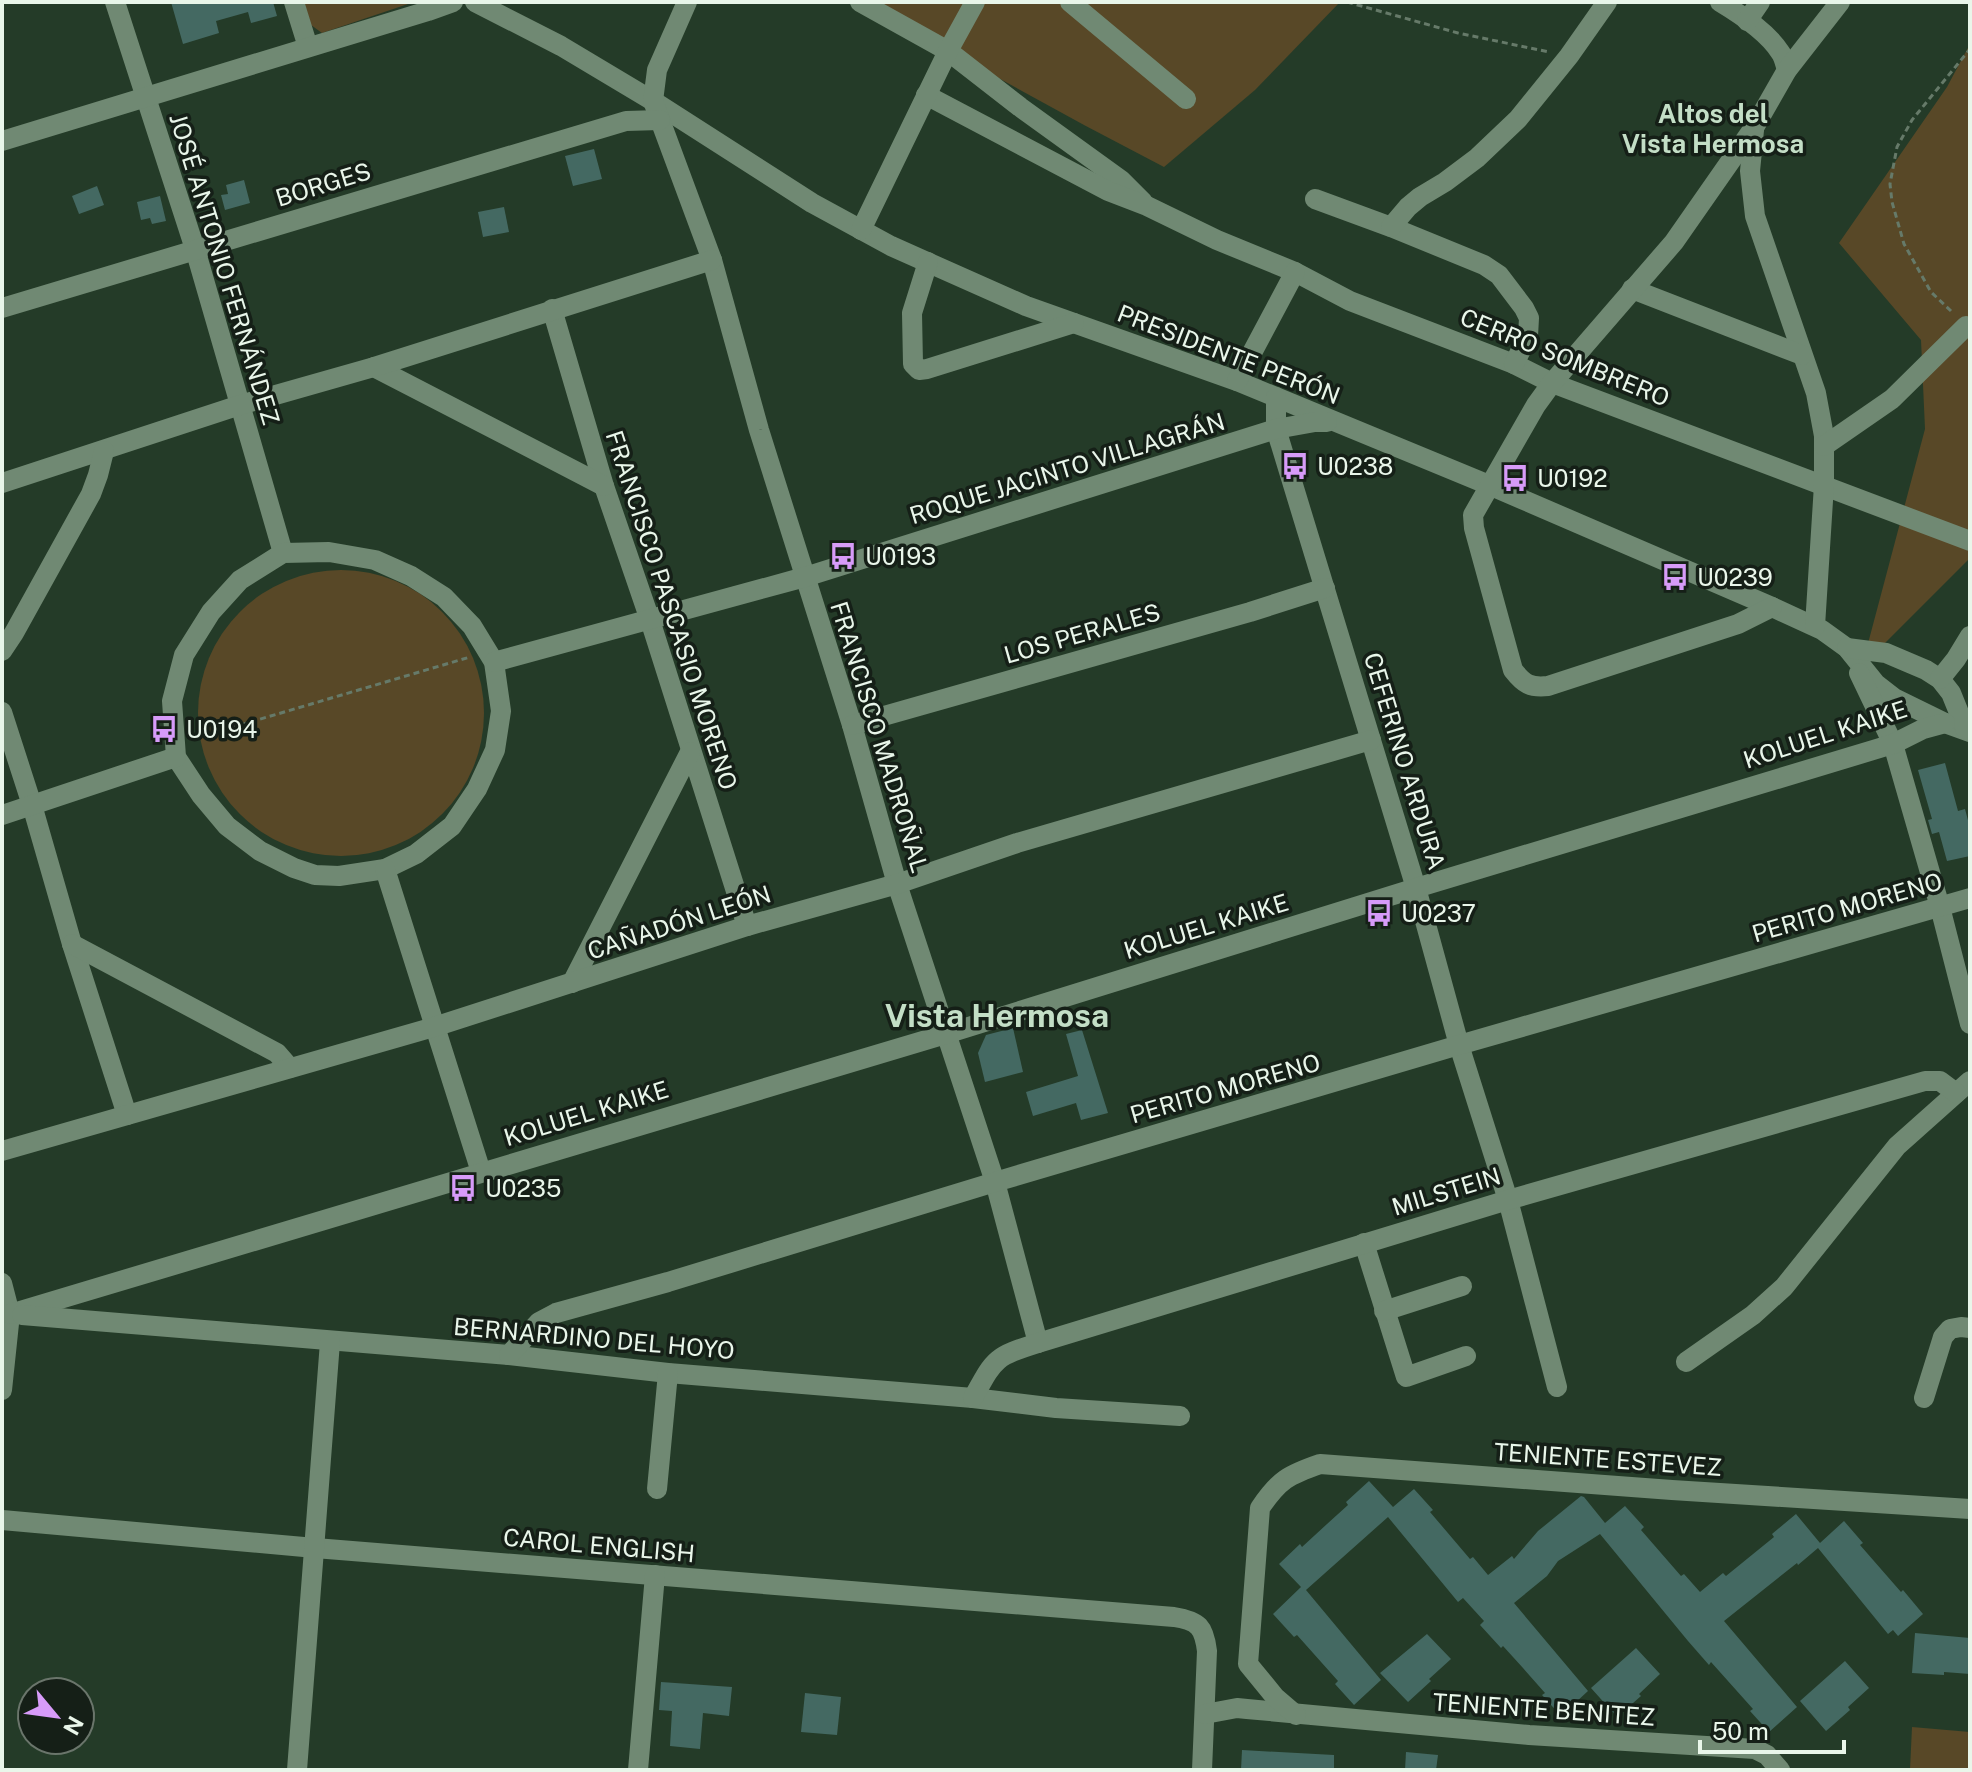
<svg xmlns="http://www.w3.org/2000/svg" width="1972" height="1772" font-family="'Public Sans',sans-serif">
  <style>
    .green { fill: #584827 }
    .building { fill: #446962 }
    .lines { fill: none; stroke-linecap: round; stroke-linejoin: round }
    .path { stroke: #667a69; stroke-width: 3; stroke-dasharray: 6 4; stroke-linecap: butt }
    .minor { stroke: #708973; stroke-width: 20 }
    .labels { text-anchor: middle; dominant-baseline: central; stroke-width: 7; stroke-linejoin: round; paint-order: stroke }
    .street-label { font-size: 24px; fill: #e9f6ea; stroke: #151f17 }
    .poi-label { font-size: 24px; fill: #e9f6ea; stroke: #151f17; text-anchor: start }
    .neighbourhood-label { font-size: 26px; font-weight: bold; fill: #c3dec6; stroke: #151f17 }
    .district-label { font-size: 32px; font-weight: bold; fill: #c3dec6; stroke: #151f17 }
  </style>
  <rect width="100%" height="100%" fill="#243b28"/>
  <g class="green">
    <polygon points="304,2 408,2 408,4 322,33 311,25"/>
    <polygon points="860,2 1340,2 1255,90 1164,167 1084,125"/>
    <polygon points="1970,44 1970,558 1862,666 1925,429 1921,340 1839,243 1947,87"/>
    <circle cx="341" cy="713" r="143"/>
    <polygon points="1912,1727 1970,1732 1970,1770 1910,1770"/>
  </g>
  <g class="building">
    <polygon points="171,2 273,2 277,16 251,23 248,12 216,21 219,33 183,44"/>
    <polygon points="594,149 602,179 573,186 565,156"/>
    <polygon points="244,180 250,203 225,210 221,195 228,194 226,185"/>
    <polygon points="97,186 104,205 79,214 72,196"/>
    <polygon points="160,196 166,221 152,224 150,218 141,220 137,202"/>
    <polygon points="504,207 509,232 483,237 478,212"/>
    <polygon points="1945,763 1958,811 1965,809 1970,828 1970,856 1947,861 1939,832 1932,834 1928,820 1932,819 1918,770"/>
    <polygon points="1013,1028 1023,1072 985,1082 978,1053 986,1035"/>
    <polygon points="1082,1030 1108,1113 1081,1120 1076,1103 1033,1116 1026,1092 1078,1076 1066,1034"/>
    <polygon points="1369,1481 1393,1507 1414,1489 1433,1510 1430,1512 1470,1559 1473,1557 1488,1575 1512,1556 1514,1559 1538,1531 1581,1496 1584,1497 1605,1523 1625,1506 1644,1527 1641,1530 1681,1576 1684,1574 1700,1592 1723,1573 1726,1576 1774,1537 1772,1534 1796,1514 1820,1543 1844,1521 1863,1543 1860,1545 1901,1592 1903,1590 1923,1614 1898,1636 1893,1630 1888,1634 1818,1548 1798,1565 1797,1563 1724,1621 1797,1707 1769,1732 1750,1711 1753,1709 1711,1662 1709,1665 1688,1641 1600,1534 1558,1561 1547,1576 1514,1603 1588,1691 1561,1716 1542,1695 1545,1693 1523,1668 1503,1646 1501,1648 1480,1625 1484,1621 1463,1598 1458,1602 1388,1517 1306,1590 1381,1680 1354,1705 1335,1684 1338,1681 1297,1635 1294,1637 1273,1614 1301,1587 1279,1564 1300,1544 1302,1547 1327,1524 1348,1505 1346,1502"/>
    <polygon points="1915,1633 1970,1638 1970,1674 1944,1672 1944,1675 1912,1673"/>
    <polygon points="1427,1634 1451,1659 1429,1679 1431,1681 1408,1702 1380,1673"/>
    <polygon points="1636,1648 1660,1674 1639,1694 1641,1696 1617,1717 1591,1688"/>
    <polygon points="1845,1661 1869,1688 1848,1707 1850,1710 1826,1731 1800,1701"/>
    <polygon points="661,1682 732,1687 729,1716 703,1713 700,1749 670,1746 672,1711 659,1710"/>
    <polygon points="805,1693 841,1697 837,1735 801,1732"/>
    <polygon points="1242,1750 1334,1755 1334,1770 1241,1770"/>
    <polygon points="1406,1752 1438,1755 1436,1770 1405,1770"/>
  </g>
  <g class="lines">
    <g class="path">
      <polyline points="1347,2 1458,33 1549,52"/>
      <polyline points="1951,311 1931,292 1904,244 1892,202 1890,184 1897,147 1912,120 1970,49"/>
      <polyline points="193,739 470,657"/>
    </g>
    <g class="minor">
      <polyline points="115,2 195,249 283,553"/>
      <polyline points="294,2 308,47"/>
      <polyline points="475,2 561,46 653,101 812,203 891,246 1026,306 1237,381 1489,485 1772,607 1822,630 1847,648 1876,684 1894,698 1945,723 1970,732"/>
      <polyline points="687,2 657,70 653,101 712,260 759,430 852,725 897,884 995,1182 1038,1343"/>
      <polyline points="860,2 948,51 1020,107 1121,180 1143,202"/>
      <polyline points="1070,2 1186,99"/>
      <path d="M1720 2C1740 14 1768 33 1780 52 1784 57 1785 64 1787 70"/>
      <polyline points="1747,21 1760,2"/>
      <polyline points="926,95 1108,191 1147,206 1217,240 1295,272 1350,301 1514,364 1552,383 1970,541"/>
      <polyline points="1754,130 1750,171 1755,216 1816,393 1824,436 1824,485 1815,626"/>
      <polyline points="2,141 428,11 453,2"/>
      <polyline points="1315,199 1391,227 1484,265 1499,275 1524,308 1529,318 1528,336 1514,364"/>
      <polyline points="1391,227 1408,207 1420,197 1445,182 1477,158 1518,119 1569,56 1607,2"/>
      <polyline points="861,230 948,51 975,2"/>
      <polyline points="928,262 912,313 913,364 919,370 927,369 1074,323"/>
      <polyline points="1632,289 1802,355"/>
      <polyline points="2,308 626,121 660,120"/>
      <polyline points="552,309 604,486 650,620 747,926"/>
      <polyline points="374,367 604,486"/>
      <polyline points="1237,381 1295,272"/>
      <polyline points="1276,397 1276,429 1416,888 1459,1045 1508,1200 1557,1387"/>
      <polyline points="1824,446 1892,399 1966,326"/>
      <polyline points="2,483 240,405 374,367 712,260"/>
      <polygon points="329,552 375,560 411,576 444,597 472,626 494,662 501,711 495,750 477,789 452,826 416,854 385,869 339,876 315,875 294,868 260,851 227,826 201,795 176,757 172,701 184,655 211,612 240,580 283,553"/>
      <path d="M1772 607 1738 624 1548 686C1530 688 1524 684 1513 670L1474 528 1473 515 1536 405 1552 383 1674 242 1755 126 1787 70 1840 2"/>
      <polyline points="1847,648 1886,653 1926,670 1940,679 1951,693 1966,730"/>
      <polyline points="2,651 14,633 91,494 98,475 104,451"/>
      <polyline points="494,662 805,577 1276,429 1315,422 1327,422"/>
      <polyline points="1859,673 1893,744 1940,907 1970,1024"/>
      <polyline points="1940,679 1956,659 1970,636"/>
      <polyline points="2,712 32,805 72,944 127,1115"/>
      <polyline points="852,725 1250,612 1325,588"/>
      <polyline points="2,815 176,757"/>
      <polyline points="385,869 481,1172"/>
      <polyline points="72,944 277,1053 290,1068"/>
      <polyline points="572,983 690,752"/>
      <polyline points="2,1151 434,1027 747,926 897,884 1017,843 1371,740"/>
      <polyline points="1364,1243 1406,1377 1466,1356"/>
      <polyline points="2,1283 10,1314 2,1390"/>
      <polyline points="1384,1311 1462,1286"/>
      <polyline points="10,1314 946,1034 1416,888 1893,744 1923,729 1945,723"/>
      <polyline points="22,1315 509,1355 668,1373 973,1398 1056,1408 1180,1416"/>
      <polyline points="509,1355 539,1322 556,1313 668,1282 995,1182 1459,1045 1970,898"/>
      <polyline points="1686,1362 1753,1315 1784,1287 1897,1146 1970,1081"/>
      <path d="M973 1398C995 1358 994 1357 1038 1343L1508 1200 1925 1081H1940L1956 1093"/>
      <polyline points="1924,1398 1943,1337 1950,1329 1961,1327 1970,1328"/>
      <polyline points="657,1489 668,1373"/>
      <path d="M2 1520 315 1548 1174 1617C1199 1621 1204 1627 1207 1651L1202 1770"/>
      <polyline points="1205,1714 1237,1708 1247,1709 1529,1735 1755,1749 1767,1755 1780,1770"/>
      <path d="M1296 1715 1275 1697 1248 1664 1260 1508C1279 1480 1288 1475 1320 1464L1672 1490 1970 1509"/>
      <polyline points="297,1770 330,1342"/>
      <polyline points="638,1770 655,1575"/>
    </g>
  </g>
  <defs>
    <g id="bus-bare" transform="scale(2.16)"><path d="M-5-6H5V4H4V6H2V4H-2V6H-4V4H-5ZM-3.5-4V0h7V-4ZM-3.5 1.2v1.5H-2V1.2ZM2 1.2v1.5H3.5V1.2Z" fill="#d79bf9" stroke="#151f17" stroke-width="2.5" paint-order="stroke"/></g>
  </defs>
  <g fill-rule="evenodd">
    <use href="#bus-bare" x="1295" y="466"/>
    <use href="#bus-bare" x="1515" y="478"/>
    <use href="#bus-bare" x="843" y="556"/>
    <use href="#bus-bare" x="1675" y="577"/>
    <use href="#bus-bare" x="164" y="729"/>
    <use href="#bus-bare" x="1379" y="913"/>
    <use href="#bus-bare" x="463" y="1188"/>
  </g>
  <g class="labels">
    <g class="street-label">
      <text transform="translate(323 184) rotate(-17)">BORGES</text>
      <text transform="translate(225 269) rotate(73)">JOSÉ ANTONIO FERNÁNDEZ</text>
      <text transform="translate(1229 354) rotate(21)">PRESIDENTE PERÓN</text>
      <text transform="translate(1565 357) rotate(22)">CERRO SOMBRERO</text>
      <text transform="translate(1067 468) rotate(-17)">ROQUE JACINTO VILLAGRÁN</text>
      <text transform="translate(672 610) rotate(72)">FRANCISCO PASCASIO MORENO</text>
      <text transform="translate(1082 633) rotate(-16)">LOS PERALES</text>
      <text transform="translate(1825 734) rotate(-18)">KOLUEL KAIKE</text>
      <text transform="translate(880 737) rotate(73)">FRANCISCO MADROÑAL</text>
      <text transform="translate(1405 761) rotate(73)">CEFERINO ARDURA</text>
      <text transform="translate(1847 907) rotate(-16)">PERITO MORENO</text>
      <text transform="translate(679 922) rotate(-18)">CAÑADÓN LEÓN</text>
      <text transform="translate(1206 926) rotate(-17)">KOLUEL KAIKE</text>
      <text transform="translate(1225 1088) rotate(-16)">PERITO MORENO</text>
      <text transform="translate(586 1113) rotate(-17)">KOLUEL KAIKE</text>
      <text transform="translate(1446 1191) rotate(-17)">MILSTEIN</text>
      <text transform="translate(594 1338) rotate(5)">BERNARDINO DEL HOYO</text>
      <text transform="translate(1608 1459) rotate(4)">TENIENTE ESTEVEZ</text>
      <text transform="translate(599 1545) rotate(5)">CAROL ENGLISH</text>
      <text transform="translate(1544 1709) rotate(4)">TENIENTE BENITEZ</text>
    </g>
    <g class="poi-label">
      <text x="1317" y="466">U0238</text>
      <text x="1537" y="478">U0192</text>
      <text x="865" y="556">U0193</text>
      <text x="1697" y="577">U0239</text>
      <text x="186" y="729">U0194</text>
      <text x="1401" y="913">U0237</text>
      <text x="485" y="1188">U0235</text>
    </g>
    <g class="neighbourhood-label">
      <text x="1713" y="113">Altos del<tspan x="1713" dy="30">Vista Hermosa</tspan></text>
    </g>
    <g class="district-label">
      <text x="997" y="1015">Vista Hermosa</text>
    </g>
  </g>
  <rect width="1972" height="1772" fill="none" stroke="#e9f6ea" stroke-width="8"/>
  <g transform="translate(56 1716) rotate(119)"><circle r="38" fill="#151f17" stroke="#6a756b" stroke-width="2"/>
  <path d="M0-6L14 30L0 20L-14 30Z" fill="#d79bf9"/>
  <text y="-12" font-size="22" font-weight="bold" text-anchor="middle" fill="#e9f6ea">N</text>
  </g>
  <path d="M1700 1740v12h144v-12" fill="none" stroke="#e9f6ea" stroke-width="4"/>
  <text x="1712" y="1740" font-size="24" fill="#e9f6ea" stroke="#151f17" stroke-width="6" paint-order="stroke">50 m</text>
</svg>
